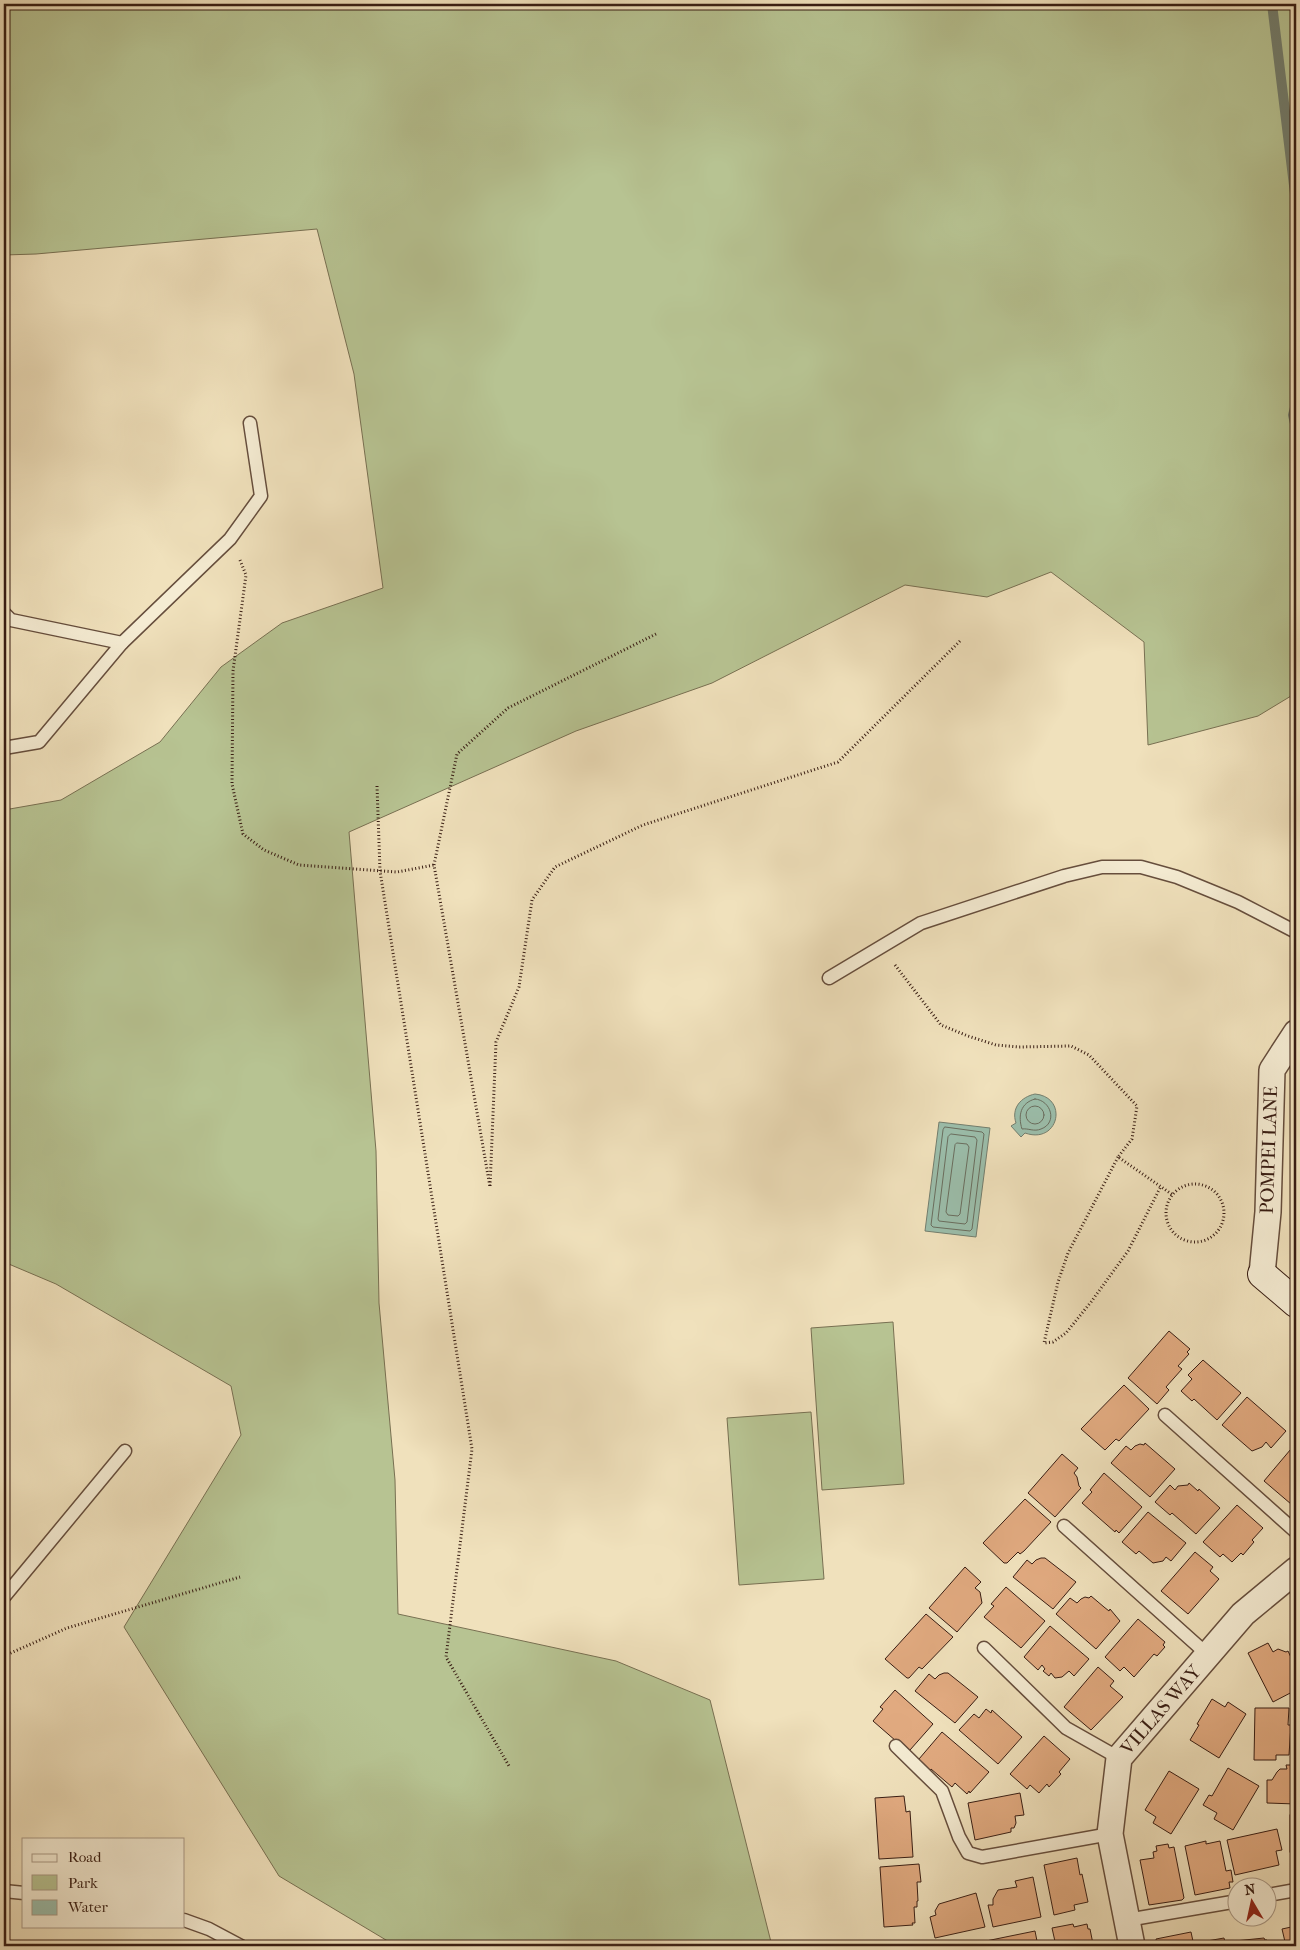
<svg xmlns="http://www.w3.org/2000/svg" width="1300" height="1950" font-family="'IM FELL French Canon',serif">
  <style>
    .green { fill: #b7c392; stroke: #787052 }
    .water { fill: #9bbeab; stroke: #737e6e }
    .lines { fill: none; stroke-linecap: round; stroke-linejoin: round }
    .shore { stroke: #6a6e5f; stroke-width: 1 }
    .stream { stroke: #737e6e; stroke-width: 10 }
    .building { fill: #e1aa80; stroke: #381d13 }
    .lane-casing { stroke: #664e3d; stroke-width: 15 }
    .street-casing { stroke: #664e3d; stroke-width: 28 }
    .secondary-casing { stroke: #381d13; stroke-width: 30 }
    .path { stroke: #381d13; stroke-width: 3; stroke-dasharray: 1 2.5; stroke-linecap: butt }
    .lane { stroke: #f5ecd3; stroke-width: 12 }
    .street { stroke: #f5ecd3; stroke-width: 25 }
    .secondary { stroke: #f5ecd3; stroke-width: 28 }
    .labels { text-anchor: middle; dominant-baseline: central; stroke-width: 4; stroke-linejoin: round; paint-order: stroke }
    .street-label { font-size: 19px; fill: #381d13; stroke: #f5ecd3 }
  </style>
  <rect width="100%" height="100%" fill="#f0e1bc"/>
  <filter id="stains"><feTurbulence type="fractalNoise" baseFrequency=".004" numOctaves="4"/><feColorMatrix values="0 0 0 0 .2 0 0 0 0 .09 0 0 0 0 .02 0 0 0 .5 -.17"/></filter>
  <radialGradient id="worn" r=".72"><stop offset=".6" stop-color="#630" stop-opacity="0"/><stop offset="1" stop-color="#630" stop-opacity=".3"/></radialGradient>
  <g class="green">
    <polygon points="4,4 1296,4 1296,693 1258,716 1148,745 1144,642 1051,572 987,597 905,585 712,683 576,731 349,832 376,1151 379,1303 395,1480 398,1614 616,1661 710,1700 772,1946 396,1946 279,1876 124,1627 241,1435 231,1386 56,1284 4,1262 4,810 61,800 160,742 221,667 282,623 383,588 354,374 317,229 36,254 4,255"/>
    <polygon points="893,1322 904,1484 822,1490 811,1328"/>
    <polygon points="811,1412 824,1579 739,1585 727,1418"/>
  </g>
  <g class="water">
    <path d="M1035 1094C1069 1097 1059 1145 1025 1133L1021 1137 1011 1126 1016 1123C1011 1108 1021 1097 1035 1094Z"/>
    <polygon points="939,1122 990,1128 976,1237 925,1231"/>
  </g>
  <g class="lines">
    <g class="shore">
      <path d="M1035 1099C1051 1100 1058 1123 1041 1129 1034 1132 1028 1128 1022 1129 1018 1116 1020 1103 1035 1099Z"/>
      <circle cx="1035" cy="1115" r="9"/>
      <polygon points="945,1127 982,1132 984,1134 972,1229 970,1231 933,1227 931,1225 943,1130"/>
      <polygon points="951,1134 975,1137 977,1140 967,1222 965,1224 939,1221 938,1219 948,1137"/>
      <polygon points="957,1143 967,1144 969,1147 960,1214 958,1216 948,1215 946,1212 955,1145"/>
    </g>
    <g class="stream">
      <polyline points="1272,4 1296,202"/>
      <polyline points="1296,404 1293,415 1296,428"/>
    </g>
  </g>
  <g class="building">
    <polygon points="1169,1331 1190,1349 1187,1352 1189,1354 1178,1366 1182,1369 1166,1387 1169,1390 1157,1404 1128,1378"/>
    <polygon points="1203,1360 1241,1393 1217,1420 1194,1399 1192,1401 1181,1391 1192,1379 1188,1375"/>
    <polygon points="1124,1385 1149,1409 1119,1441 1116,1439 1105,1450 1081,1429"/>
    <polygon points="1247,1397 1286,1431 1271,1448 1266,1442 1262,1447 1252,1451 1222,1425"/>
    <polygon points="1145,1443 1175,1469 1150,1497 1111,1463 1126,1446 1131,1450 1135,1446 1140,1444 1144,1445"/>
    <polygon points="1296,1443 1296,1499 1291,1504 1264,1481"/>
    <polygon points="1062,1454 1078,1468 1074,1473 1077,1477 1079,1486 1081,1488 1055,1517 1028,1493"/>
    <polygon points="1104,1473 1142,1507 1119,1533 1116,1530 1115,1532 1082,1503 1092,1492 1090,1490"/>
    <polygon points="1189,1483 1198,1491 1199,1489 1220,1508 1196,1534 1172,1513 1170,1515 1155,1502 1170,1485 1175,1490 1178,1486 1188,1485"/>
    <polygon points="1025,1499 1051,1522 1024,1551 1020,1554 1018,1552 1007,1563 1004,1563 983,1543"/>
    <polygon points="1237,1505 1263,1528 1252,1540 1254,1542 1243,1555 1241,1553 1232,1562 1223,1554 1220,1557 1203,1542"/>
    <polygon points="1148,1512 1186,1543 1171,1561 1166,1557 1163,1561 1153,1563 1139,1551 1136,1554 1122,1542"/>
    <polygon points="1195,1552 1213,1567 1210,1571 1219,1579 1188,1614 1161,1591"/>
    <polygon points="1041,1558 1045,1558 1076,1582 1053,1609 1013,1577 1027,1560 1032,1564 1036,1560"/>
    <polygon points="965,1567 981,1582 975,1588 980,1592 982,1603 957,1632 929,1608"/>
    <polygon points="1006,1587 1045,1621 1021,1648 984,1617 994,1606 991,1604"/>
    <polygon points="1091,1596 1104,1607 1109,1611 1110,1609 1120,1621 1096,1649 1056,1614 1070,1598 1077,1603 1081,1599 1085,1597 1089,1598"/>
    <polygon points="926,1614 953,1637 922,1669 919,1667 909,1678 907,1678 885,1659"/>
    <polygon points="1138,1619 1165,1642 1163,1645 1165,1647 1157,1656 1154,1654 1134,1677 1124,1667 1120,1671 1105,1657"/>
    <polygon points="1050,1626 1089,1659 1074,1676 1069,1671 1062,1677 1055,1678 1051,1673 1049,1676 1043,1671 1045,1669 1042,1665 1038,1670 1024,1657"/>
    <polygon points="1268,1643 1273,1652 1278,1649 1286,1652 1288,1651 1296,1668 1296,1690 1273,1702 1248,1653"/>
    <polygon points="1098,1667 1114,1681 1110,1686 1123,1697 1091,1730 1064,1707"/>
    <polygon points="944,1673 948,1673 978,1697 955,1723 915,1691 929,1674 935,1679 939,1675"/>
    <polygon points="895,1690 933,1724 910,1750 898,1739 896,1741 873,1721 883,1709 880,1707"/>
    <polygon points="1212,1699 1225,1707 1228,1702 1246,1714 1219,1758 1190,1740 1199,1725 1197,1724"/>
    <polygon points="1255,1708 1289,1708 1288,1725 1291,1725 1289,1755 1276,1755 1276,1760 1254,1760"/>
    <polygon points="986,1709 991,1713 992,1710 1022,1737 998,1764 959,1730 974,1714 979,1718"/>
    <polygon points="942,1732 989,1772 970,1793 969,1791 967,1794 955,1783 952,1787 931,1769 928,1773 920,1766 922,1762 919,1759"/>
    <polygon points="1044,1736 1070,1759 1059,1772 1061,1774 1049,1787 1047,1784 1039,1793 1030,1785 1027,1789 1010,1774"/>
    <polygon points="1286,1765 1292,1765 1292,1769 1296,1769 1296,1804 1267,1803 1267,1780 1272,1780 1277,1772 1280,1769 1287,1769"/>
    <polygon points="1228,1768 1259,1786 1233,1830 1214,1819 1217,1813 1203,1805 1209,1795 1212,1796"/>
    <polygon points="1169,1771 1199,1789 1171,1834 1153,1823 1156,1817 1145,1810"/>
    <polygon points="1020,1793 1024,1815 1015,1816 1016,1823 1014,1828 1011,1828 1011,1832 975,1840 968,1803"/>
    <polygon points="904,1796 906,1812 910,1811 913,1857 879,1859 875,1798"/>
    <rect x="1290" y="1815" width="6" height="37"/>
    <polygon points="1277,1829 1282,1850 1276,1851 1279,1865 1235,1875 1227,1840"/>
    <polygon points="1206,1841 1206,1844 1220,1841 1226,1871 1231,1870 1233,1882 1229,1882 1230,1888 1195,1895 1185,1846"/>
    <polygon points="1168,1844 1169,1848 1174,1847 1184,1898 1182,1900 1149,1905 1140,1860 1154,1858 1153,1852 1157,1851 1156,1846"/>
    <polygon points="1077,1858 1080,1875 1082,1874 1088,1902 1074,1905 1075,1910 1054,1915 1044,1865"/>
    <polygon points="919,1864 921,1882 917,1882 918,1901 917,1901 917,1907 914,1907 915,1923 912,1923 913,1925 884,1927 880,1867"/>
    <polygon points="1033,1877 1041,1917 993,1927 988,1905 993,1905 993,1899 998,1890 1017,1887 1015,1881"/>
    <polygon points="976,1893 985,1927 935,1938 930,1917 936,1915 935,1911 939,1904"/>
    <polygon points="1073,1924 1074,1927 1087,1924 1088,1929 1090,1929 1093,1944 1091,1946 1056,1946 1052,1928"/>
    <polygon points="1296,1926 1296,1946 1286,1946 1282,1929"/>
    <polygon points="1035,1931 1038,1946 987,1946 986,1941"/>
    <polygon points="1191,1932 1194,1946 1157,1946 1156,1939"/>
    <polygon points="1224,1938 1225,1942 1264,1938 1265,1940 1267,1940 1268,1946 1208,1946 1207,1941"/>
  </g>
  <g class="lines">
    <g class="lane-casing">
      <g id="lane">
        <polyline points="4,613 11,620 122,643 39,742 4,748"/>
        <polyline points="122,643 230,539 261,496 250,423"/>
        <polyline points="829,978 921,923 1064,876 1102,867 1141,867 1177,877 1238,902 1296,932"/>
        <polyline points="1165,1415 1296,1532"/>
        <polyline points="1064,1526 1208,1655"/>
        <polyline points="4,1597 125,1451"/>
        <polyline points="984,1648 1066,1728 1119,1758"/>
        <polyline points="896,1746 942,1791 959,1837 968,1853 982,1857 1110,1834"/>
        <polyline points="4,1891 24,1893"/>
        <polyline points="1268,1895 1296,1890"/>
        <polyline points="184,1920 209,1929 241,1946"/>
        <polyline points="1127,1920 1238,1901"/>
      </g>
    </g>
    <g class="street-casing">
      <g id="street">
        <polyline points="1262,1274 1268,1212 1272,1070 1296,1033"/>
        <polyline points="1132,1946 1110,1834 1119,1758 1243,1614 1296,1570"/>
      </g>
    </g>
    <g class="secondary-casing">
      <polyline id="secondary" points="1262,1274 1296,1303"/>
    </g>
    <g class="path">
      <polyline points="240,560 246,575 233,671 232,784 243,834 264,850 299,865 397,872 434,865"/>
      <polyline points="656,634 508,708 457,754 434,865 490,1187 496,1042 519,987 532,900 555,867 643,825 838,762 961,640"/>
      <polyline points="377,786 380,871 472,1449 446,1657 509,1766"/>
      <polyline points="895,965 941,1025 968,1036 996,1045 1019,1047 1071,1046 1089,1055 1137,1106 1132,1139 1118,1157 1173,1195"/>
      <polyline points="1118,1157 1068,1253 1058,1282 1044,1343 1053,1342 1066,1333 1091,1302 1128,1251 1161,1186"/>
      <circle cx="1195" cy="1213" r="29"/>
      <polyline points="4,1656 67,1628 240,1577"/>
    </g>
    <use href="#lane" class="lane"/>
    <use href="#street" class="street"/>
    <use href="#secondary" class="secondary"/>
  </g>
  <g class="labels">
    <g class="street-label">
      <text transform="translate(1269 1150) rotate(-88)">POMPEI LANE</text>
      <text transform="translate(1161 1710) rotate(-49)">VILLAS WAY</text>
    </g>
  </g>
  <rect width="1300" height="1950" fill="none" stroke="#f0e1bc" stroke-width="20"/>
  <rect x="5" y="5" width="1290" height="1940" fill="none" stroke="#381d13" stroke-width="2.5"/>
  <rect x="10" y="10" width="1280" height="1930" fill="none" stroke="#381d13"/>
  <rect x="22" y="1838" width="162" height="90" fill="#f5ecd3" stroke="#a99986"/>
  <rect x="32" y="1854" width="25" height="8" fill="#f5ecd3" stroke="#a99986"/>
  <text x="68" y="1862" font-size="15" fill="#381d13">Road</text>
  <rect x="32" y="1875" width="25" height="15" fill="#b7c392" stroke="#a99986"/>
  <text x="68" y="1888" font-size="15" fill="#381d13">Park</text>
  <rect x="32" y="1900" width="25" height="15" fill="#9bbeab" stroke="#a99986"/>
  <text x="68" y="1912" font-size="15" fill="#381d13">Water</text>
  <g transform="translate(1252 1902) rotate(351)"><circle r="24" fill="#f5ecd3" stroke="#a99986"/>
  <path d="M0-4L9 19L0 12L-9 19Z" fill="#8f2418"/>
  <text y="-8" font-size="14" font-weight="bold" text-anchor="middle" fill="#381d13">N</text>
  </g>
  <rect width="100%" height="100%" filter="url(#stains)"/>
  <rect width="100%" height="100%" fill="url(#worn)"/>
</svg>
